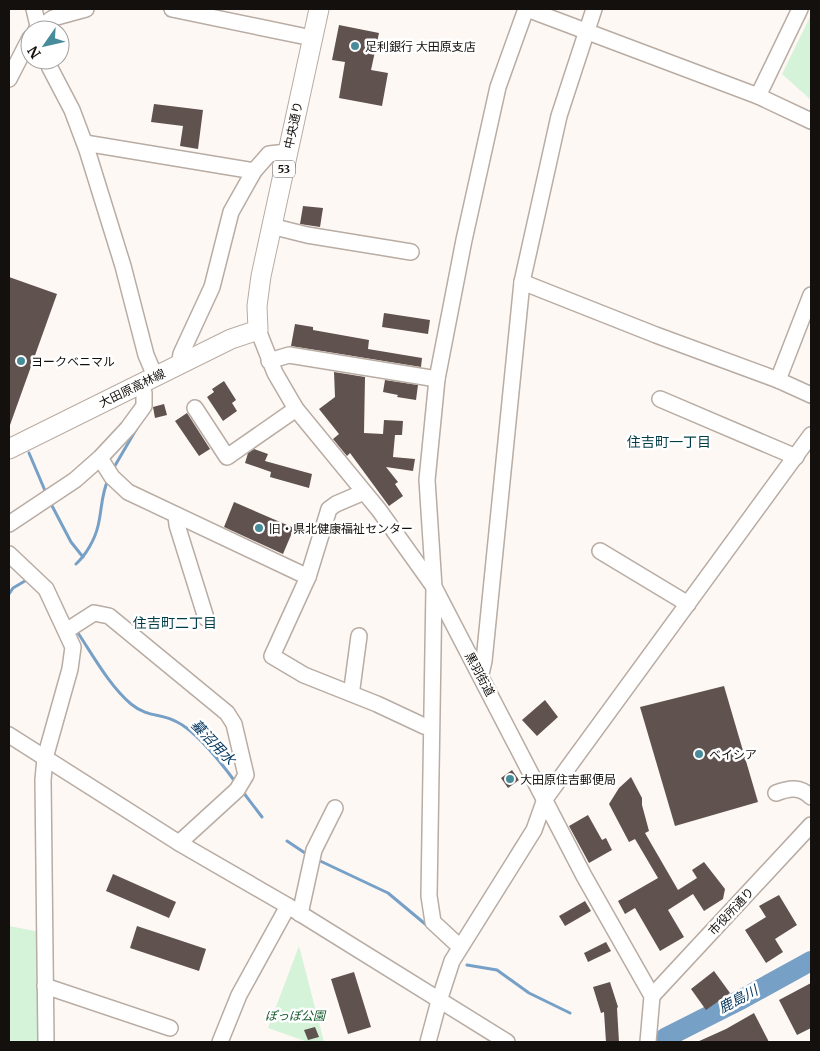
<svg xmlns="http://www.w3.org/2000/svg" width="820" height="1051" font-family="Merriweather,'Noto Sans JP',serif">
  <style>
    .green { fill: #d4f3d9 }
    .lines { fill: none; stroke-linecap: round; stroke-linejoin: round }
    .stream { stroke: #77a0c6; stroke-width: 3 }
    .river { stroke: #77a0c6; stroke-width: 20 }
    .building { fill: #60524f }
    .minor-casing { stroke: #b8aca3; stroke-width: 18 }
    .major-casing { stroke: #b8aca3; stroke-width: 21 }
    .minor { stroke: #fff; stroke-width: 15 }
    .major { stroke: #fff; stroke-width: 19 }
    .poi-dot { fill: #488b9b; stroke: #fff; stroke-width: 2 }
    .labels { text-anchor: middle; dominant-baseline: central; stroke-width: 5; stroke-linejoin: round; paint-order: stroke }
    .shield { fill: #fff; stroke: #5a5856; stroke-width: 1 }
    .shield-label { font-size: 11px; font-weight: bold; fill: #14100d }
    .poi-label { font-size: 12px; fill: #14100d; stroke: #fff; text-anchor: start }
    .street-label { font-size: 12px; fill: #14100d; stroke: #fff }
    .park-label { font-size: 12px; font-style: italic; fill: #145a2b; stroke: #fff }
    .neighbourhood-label { font-size: 14px; fill: #003d48; stroke: #fff }
    .water-label { font-size: 14px; font-style: italic; fill: #0a3a60; stroke: #fff }
  </style>
  <rect width="100%" height="100%" fill="#fef8f5"/>
  <g class="green">
    <polygon points="811,15 811,100 782,74"/>
    <polygon points="9,926 40,932 42,1042 9,1042"/>
    <polygon points="299,946 324,1042 308,1042 268,1028"/>
  </g>
  <g class="lines">
    <g class="stream">
      <polyline points="29,453 46,493"/>
      <polyline points="113,469 137,428"/>
      <polyline points="50,502 71,542 83,557"/>
      <path d="M76 564C86 555 95 539 98 526 102 510 101 495 108 480"/>
      <polyline points="9,594 13,588 30,578"/>
      <path d="M78 633C94 657 109 685 131 704 148 718 161 713 177 722 197 732 223 765 236 783"/>
      <polyline points="243,792 262,817"/>
      <polyline points="287,841 308,855"/>
      <polyline points="316,859 388,893 430,928"/>
      <polyline points="467,965 497,970 529,993 570,1013"/>
    </g>
    <polyline class="river" points="665,1038 742,999 811,961"/>
  </g>
  <g class="building">
    <polygon points="339,25 379,33 371,70 388,73 382,106 339,98 345,62 332,60"/>
    <polygon points="154,104 203,110 198,149 180,146 183,126 151,122"/>
    <polygon points="303,206 323,208 320,227 300,224"/>
    <polygon points="9,277 57,294 10,425 9,425"/>
    <polygon points="384,313 430,320 428,334 382,327"/>
    <polygon points="295,324 313,327 313,330 369,340 368,349 422,358 421,367 291,346"/>
    <polygon points="334,372 365,377 364,433 383,434 384,420 403,421 402,435 395,435 393,457 415,459 413,471 386,467 398,482 395,484 403,496 389,506 350,453 347,456 333,439 339,434 319,409 335,397"/>
    <polygon points="385,380 418,385 416,400 397,397 398,395 383,392"/>
    <polygon points="224,381 236,400 232,403 237,411 223,421 207,397 214,392 212,389"/>
    <polygon points="164,404 167,415 155,418 153,407"/>
    <polygon points="187,413 210,449 199,456 175,421"/>
    <polygon points="254,449 268,454 265,461 312,474 309,488 270,477 271,472 245,463 248,453"/>
    <polygon points="234,502 294,528 283,554 224,527"/>
    <polygon points="724,686 758,802 675,826 640,707"/>
    <polygon points="545,700 558,717 537,736 522,720"/>
    <polygon points="512,770 519,780 508,788 501,778"/>
    <polygon points="631,777 642,798 642,805 649,831 645,833 678,890 697,878 692,870 704,862 725,889 723,899 704,911 693,894 668,910 684,937 660,951 635,908 625,914 618,901 658,878 635,839 629,842 609,804 619,788"/>
    <polygon points="588,815 602,840 606,838 612,850 589,863 569,826"/>
    <polygon points="113,874 176,902 169,918 106,891"/>
    <polygon points="779,895 797,925 775,939 783,952 766,963 745,930 766,917 759,906"/>
    <polygon points="585,901 591,911 565,926 559,916"/>
    <polygon points="137,926 206,949 199,971 130,948"/>
    <polygon points="606,942 611,951 588,962 584,953"/>
    <polygon points="714,971 730,993 706,1010 691,989"/>
    <polygon points="354,972 371,1027 348,1034 331,979"/>
    <polygon points="610,982 618,1007 617,1008 619,1042 606,1042 604,1012 601,1013 593,987"/>
    <polygon points="811,983 811,1028 797,1035 779,1000"/>
    <polygon points="754,1013 769,1042 697,1042 726,1029"/>
    <polygon points="315,1027 319,1037 308,1040 304,1030"/>
  </g>
  <g class="lines">
    <g class="minor-casing">
      <g id="minor">
        <polyline points="34,9 39,30"/>
        <polyline points="172,9 312,38"/>
        <polyline points="527,9 758,96 811,121"/>
        <polyline points="36,30 53,18 86,9"/>
        <polyline points="47,60 50,68 72,110 87,150 123,266 146,355 155,376"/>
        <polyline points="9,79 30,38"/>
        <polyline points="758,96 800,9"/>
        <polyline points="85,143 254,171"/>
        <polyline points="271,226 307,235 411,252"/>
        <polyline points="522,282 656,335 778,380 811,395"/>
        <polyline points="258,330 275,373 296,409 379,510 434,587 584,876 652,996 648,1042"/>
        <polyline points="269,361 289,355 437,379"/>
        <polyline points="179,365 181,354 212,287 231,212 254,171 269,154 287,152"/>
        <polyline points="778,380 811,295"/>
        <polyline points="660,399 796,457"/>
        <polyline points="195,408 227,457 296,409"/>
        <polyline points="100,458 112,477 128,492 308,577"/>
        <polyline points="364,492 336,504 329,509 308,577 272,656 304,675 377,704 424,726 431,728"/>
        <polyline points="176,515 177,525 206,618"/>
        <polyline points="9,524 75,480 100,458 128,428 144,406 144,393 141,383"/>
        <polyline points="600,551 688,604"/>
        <polyline points="9,554 46,589 73,647 70,669 45,758 43,780 46,1042"/>
        <polyline points="66,631 94,613 109,616 227,713 234,724 246,775 237,790 179,843"/>
        <polyline points="481,674 484,661 522,282 559,116 594,9"/>
        <polyline points="349,692 352,688 359,636"/>
        <polyline points="9,735 179,843 288,906 507,1042"/>
        <path d="M776 793C789 788 800 786 811 797"/>
        <polyline points="300,914 314,850 335,808"/>
        <polyline points="460,947 433,922 429,896 434,587 427,480 437,379 464,240 498,87 526,9"/>
        <polyline points="45,986 170,1028"/>
        <polyline points="652,996 811,825"/>
        <polyline points="220,1042 239,995 288,906"/>
        <polyline points="428,1042 439,1001 452,961 534,830 545,799 811,435"/>
      </g>
    </g>
    <g class="major-casing">
      <polyline id="major" points="9,449 231,339 258,330 257,306 261,276 319,9"/>
    </g>
    <use href="#minor" class="minor"/>
    <use href="#major" class="major"/>
  </g>
  <g class="poi-dot">
    <circle cx="355" cy="46" r="5"/>
    <circle cx="21" cy="361" r="5"/>
    <circle cx="259" cy="528" r="5"/>
    <circle cx="699" cy="754" r="5"/>
    <circle cx="510" cy="779" r="5"/>
  </g>
  <g class="labels">
    <rect class="shield" x="273" y="160.5" width="22" height="17" rx="4"/>
    <g class="shield-label">
      <text x="284" y="169">53</text>
    </g>
    <g class="poi-label">
      <text x="365" y="46">足利銀行 大田原支店</text>
      <text x="31" y="361">ヨークベニマル</text>
      <text x="269" y="528">旧・県北健康福祉センター</text>
      <text x="709" y="754">ベイシア</text>
      <text x="520" y="779">大田原住吉郵便局</text>
    </g>
    <g class="street-label">
      <text transform="translate(293 125) rotate(-78)">中央通り</text>
      <text transform="translate(132 388) rotate(-26)">大田原高林線</text>
      <text transform="translate(480 674) rotate(62)">黒羽街道</text>
      <text transform="translate(731 911) rotate(-47)">市役所通り</text>
    </g>
    <g class="park-label">
      <text x="295" y="1015">ぽっぽ公園</text>
    </g>
    <g class="neighbourhood-label">
      <text x="669" y="442">住吉町一丁目</text>
      <text x="175" y="623">住吉町二丁目</text>
    </g>
    <g class="water-label">
      <text transform="translate(213 742) rotate(46)">蟇沼用水</text>
      <text transform="translate(738 999) rotate(-28)">鹿島川</text>
    </g>
  </g>
  <rect width="820" height="1051" fill="none" stroke="#14100d" stroke-width="20"/>
  <g transform="translate(45 45) rotate(236)"><circle r="24" fill="#ffffff" stroke="#a19f9e"/>
  <path d="M0-4L9 19L0 12L-9 19Z" fill="#488b9b"/>
  <text y="-8" font-size="14" font-weight="bold" text-anchor="middle" fill="#14100d">N</text>
  </g>
</svg>
